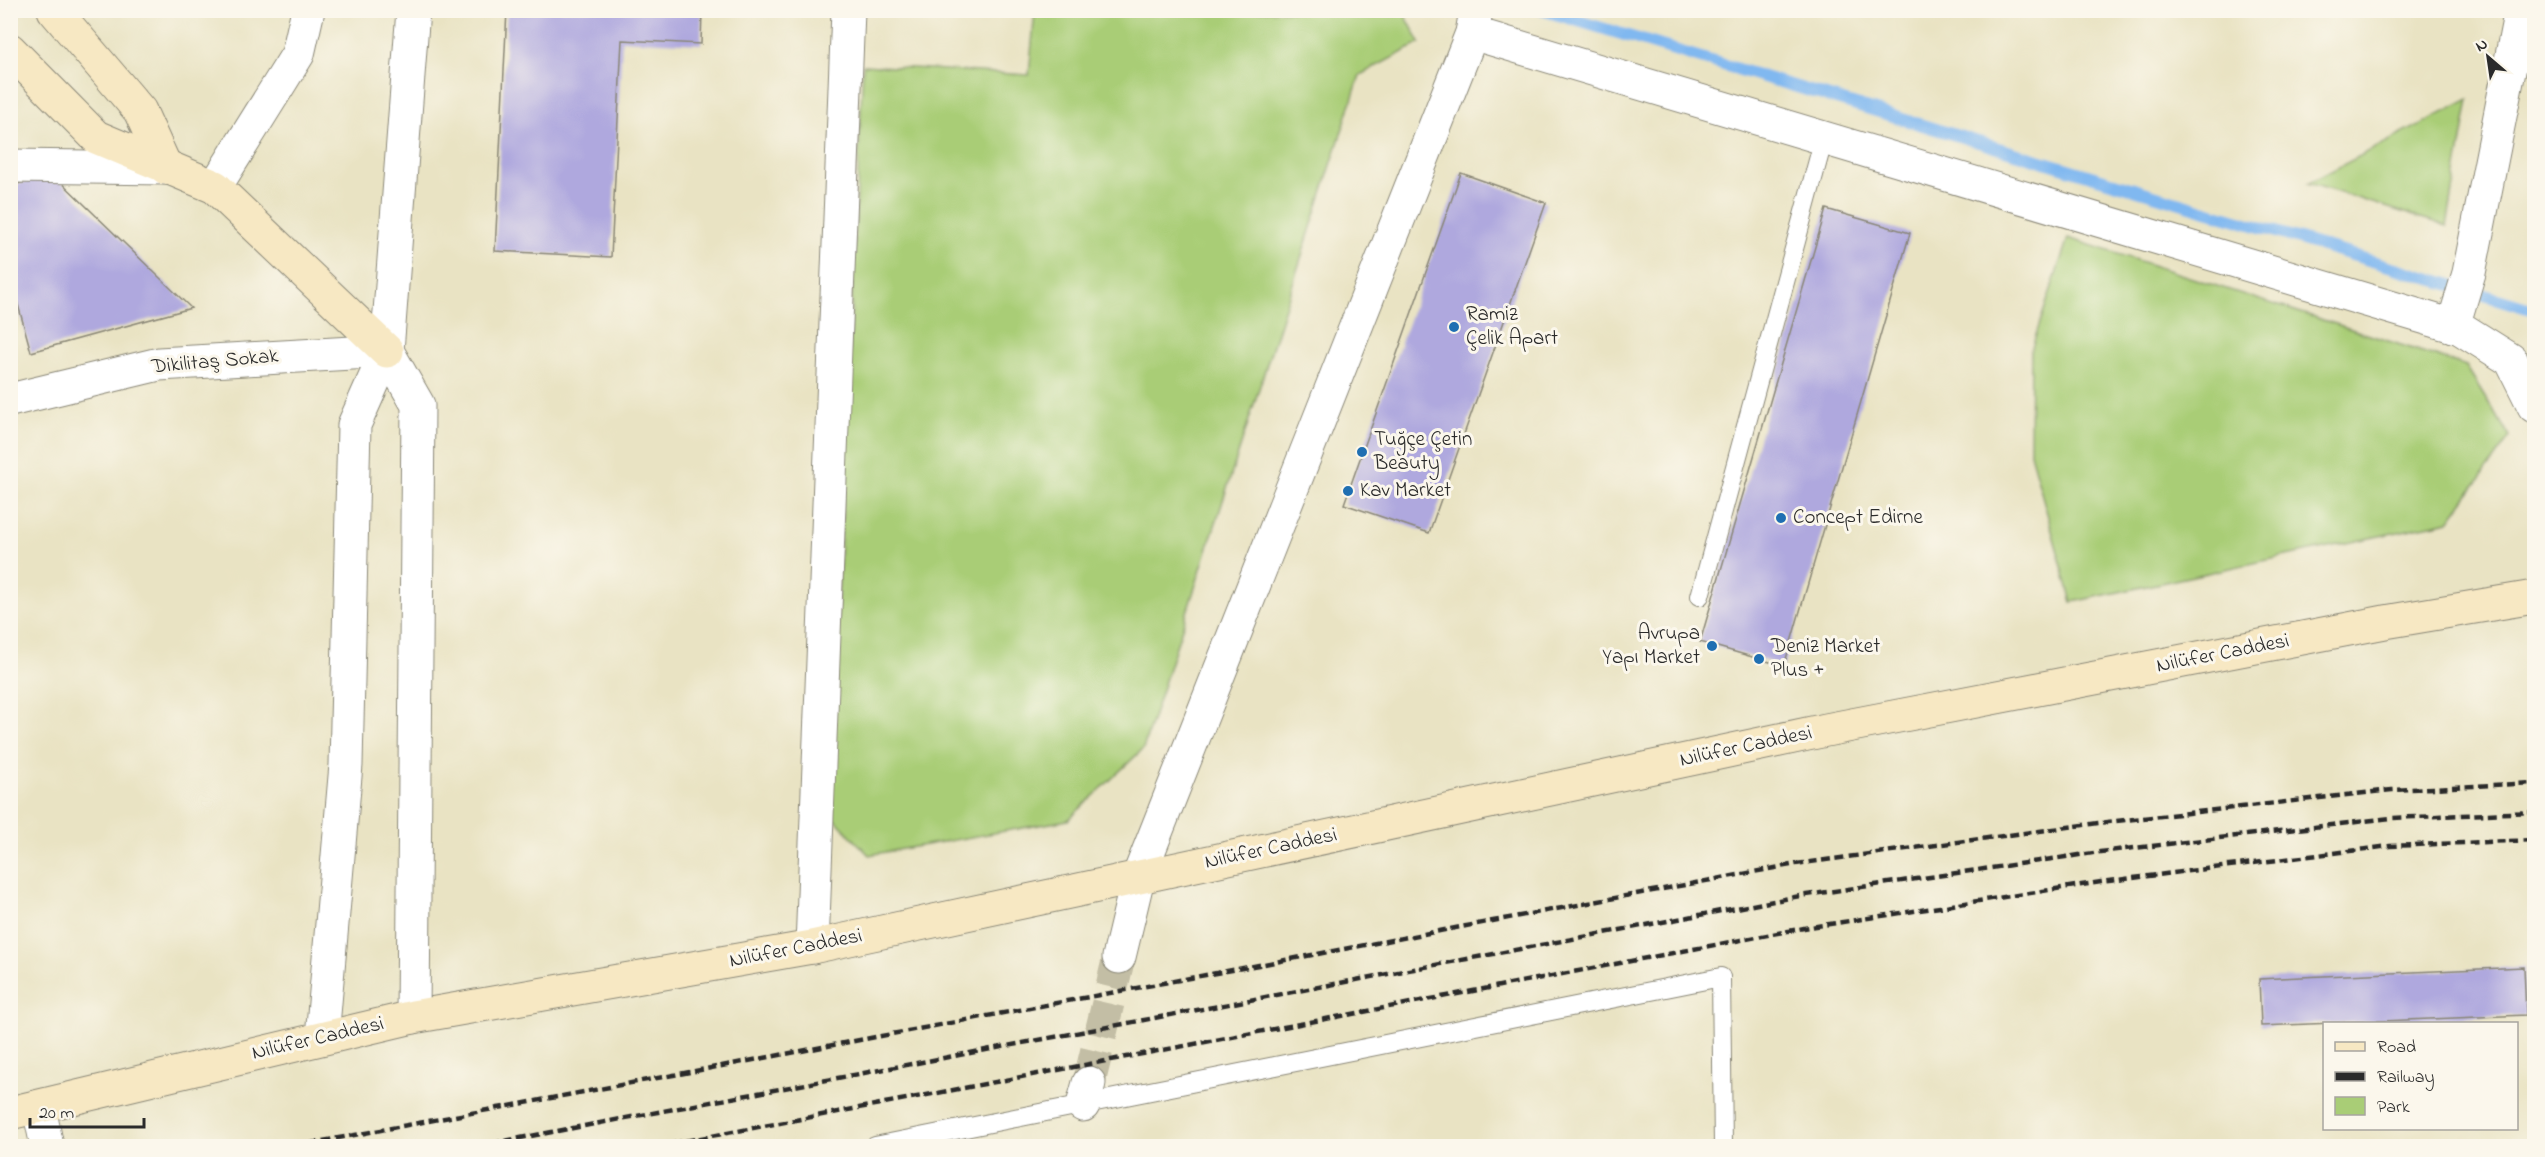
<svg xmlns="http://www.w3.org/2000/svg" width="2545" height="1157" font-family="'Indie Flower',sans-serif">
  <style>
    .green { fill: #a9cd76; stroke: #6a7c50; stroke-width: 1.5 }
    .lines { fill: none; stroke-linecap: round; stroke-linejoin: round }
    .stream { stroke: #80b8f0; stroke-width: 12 }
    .building { fill: #afa8de }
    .minor-tunnel { stroke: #c3bea5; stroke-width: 33; stroke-dasharray: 33 16; stroke-linecap: butt }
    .service-casing { stroke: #8a8777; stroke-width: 20 }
    .minor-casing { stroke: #8a8777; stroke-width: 35 }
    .tertiary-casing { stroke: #8a8777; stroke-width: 35 }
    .secondary-casing { stroke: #8a8777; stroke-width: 35 }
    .service { stroke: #fff; stroke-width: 18 }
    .minor { stroke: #fff; stroke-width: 33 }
    .tertiary { stroke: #fff; stroke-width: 33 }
    .secondary { stroke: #f7e8c3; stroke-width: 33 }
    .rail { stroke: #2b2b2b; stroke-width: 4.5; stroke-dasharray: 9 4.5; stroke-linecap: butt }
    .poi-dot { fill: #1f6fb2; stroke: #fbf7ec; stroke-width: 2 }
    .labels { text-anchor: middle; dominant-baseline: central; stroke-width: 6; stroke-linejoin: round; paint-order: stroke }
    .poi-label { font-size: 21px; fill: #2b2b2b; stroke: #fbf7ec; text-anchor: start }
    .street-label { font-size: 21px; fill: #2b2b2b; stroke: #fbf7ec }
  </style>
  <rect width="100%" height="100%" fill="#fbf7ec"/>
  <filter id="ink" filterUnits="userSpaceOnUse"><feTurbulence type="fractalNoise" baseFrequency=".0167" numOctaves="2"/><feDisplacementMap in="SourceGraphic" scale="12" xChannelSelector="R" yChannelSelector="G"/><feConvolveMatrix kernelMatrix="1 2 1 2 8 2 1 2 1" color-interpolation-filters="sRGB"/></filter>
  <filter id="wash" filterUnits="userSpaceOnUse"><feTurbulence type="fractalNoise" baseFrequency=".008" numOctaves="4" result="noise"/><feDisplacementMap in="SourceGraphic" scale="24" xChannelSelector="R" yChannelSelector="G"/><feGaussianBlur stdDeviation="1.35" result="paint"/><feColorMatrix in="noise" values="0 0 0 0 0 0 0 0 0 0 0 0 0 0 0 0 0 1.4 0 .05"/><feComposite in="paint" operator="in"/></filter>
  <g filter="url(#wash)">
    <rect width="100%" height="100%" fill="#e9e3c3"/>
    <g class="green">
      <polygon points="1035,11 1403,11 1420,43 1360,75 1143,749 1068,820 869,855 828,812 863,65 1029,75"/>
      <polygon points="2469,99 2447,226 2308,183"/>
      <polygon points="2068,238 2466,366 2510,437 2449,521 2072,602 2030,453 2031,350"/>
    </g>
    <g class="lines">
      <polyline class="stream" points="1542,10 2534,310"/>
    </g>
    <g id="blocks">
      <g class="building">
        <polygon points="507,10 702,10 701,44 622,40 611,257 495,251"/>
        <polygon points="1461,173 1546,203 1429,533 1344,504"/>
        <polygon points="53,174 191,308 31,352 10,275 10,186"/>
        <polygon points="1826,209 1910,233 1784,666 1700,642"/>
        <polygon points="2524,967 2526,1015 2261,1026 2259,979"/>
      </g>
    </g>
  </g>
  <g filter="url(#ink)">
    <use href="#blocks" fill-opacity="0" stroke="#8a8777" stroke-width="1.5"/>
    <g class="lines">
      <polyline class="minor-tunnel" points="1089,1083 1119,957"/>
      <g class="service-casing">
        <g id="service">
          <polyline points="1700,596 1824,138"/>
          <polyline points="875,1146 1721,977 1723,1146"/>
        </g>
      </g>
      <g class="minor-casing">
        <g id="minor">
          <polyline points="1472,33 2460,328 2511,360 2534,406"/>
          <polyline points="10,166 166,168"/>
          <polyline points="215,187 298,54 308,10"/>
          <polyline points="2453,326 2469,273 2521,10"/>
          <polyline points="10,400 159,364 387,351"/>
          <polyline points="812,947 848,10"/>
          <polyline points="1119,957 1138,878 1472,33 1476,11"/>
          <polyline points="1083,1105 1089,1083"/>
          <polyline points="39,1108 47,1146"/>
        </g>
      </g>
      <g class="tertiary-casing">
        <g id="tertiary">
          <polyline points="387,351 418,405 413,1017"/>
          <polyline points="322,1037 346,765 354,425 387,351 413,10"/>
        </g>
      </g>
      <g class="secondary-casing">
        <g id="secondary">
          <polyline points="54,10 140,111 166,168"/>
          <polyline points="10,50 96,137 215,187 387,351"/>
          <polyline points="10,1113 413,1017 812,947 1826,730 2385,622 2534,597"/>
        </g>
      </g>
      <use href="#service" class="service"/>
      <use href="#minor" class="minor"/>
      <use href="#tertiary" class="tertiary"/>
      <use href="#secondary" class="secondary"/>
      <g class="rail">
        <polyline points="296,1146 1796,864 2098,823 2392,790 2534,783"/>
        <polyline points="478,1146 1800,896 2100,852 2391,818 2534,812"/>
        <polyline points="659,1146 1804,928 2101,882 2390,846 2534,840"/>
      </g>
    </g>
  </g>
  <g class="poi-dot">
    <circle cx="1454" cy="327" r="6"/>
    <circle cx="1362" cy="452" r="6"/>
    <circle cx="1348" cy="491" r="6"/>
    <circle cx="1781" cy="518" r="6"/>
    <circle cx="1712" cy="646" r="6"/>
    <circle cx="1759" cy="659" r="6"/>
  </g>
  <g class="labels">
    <g class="poi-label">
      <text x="1466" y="315">Ramiz<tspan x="1466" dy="24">Çelik Apart</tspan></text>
      <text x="1374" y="440">Tuğçe Çetin<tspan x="1374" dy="24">Beauty</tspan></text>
      <text x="1360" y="491">Kav Market</text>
      <text x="1793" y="518">Concept Edirne</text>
      <text x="1700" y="634" text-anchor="end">Avrupa<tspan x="1700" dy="24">Yapı Market</tspan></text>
      <text x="1771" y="647">Deniz Market<tspan x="1771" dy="24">Plus +</tspan></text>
    </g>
    <g class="street-label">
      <text transform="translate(215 362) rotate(-5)">Dikilitaş Sokak</text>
      <text transform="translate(2223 654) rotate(-11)">Nilüfer Caddesi</text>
      <text transform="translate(1746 747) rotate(-12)">Nilüfer Caddesi</text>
      <text transform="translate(1271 849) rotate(-12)">Nilüfer Caddesi</text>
      <text transform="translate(796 949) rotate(-11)">Nilüfer Caddesi</text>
      <text transform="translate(318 1039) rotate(-13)">Nilüfer Caddesi</text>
    </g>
  </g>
  <rect width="2545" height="1157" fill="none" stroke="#fbf7ec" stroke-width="36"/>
  <rect x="2323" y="1022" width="195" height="108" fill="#fbf7ec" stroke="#a8a59f" stroke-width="1.5"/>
  <rect x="2335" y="1042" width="30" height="9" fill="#f7e8c3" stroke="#a8a59f" stroke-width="1.5"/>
  <text x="2377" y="1052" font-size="18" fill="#2b2b2b">Road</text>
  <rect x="2335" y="1072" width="30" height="9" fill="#2b2b2b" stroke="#a8a59f" stroke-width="1.5"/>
  <text x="2377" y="1082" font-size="18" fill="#2b2b2b">Railway</text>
  <rect x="2335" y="1097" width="30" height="18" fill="#a9cd76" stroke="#a8a59f" stroke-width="1.5"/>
  <text x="2377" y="1112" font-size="18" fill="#2b2b2b">Park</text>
  <g transform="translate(2488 57) rotate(331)" stroke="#fbf7ec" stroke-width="4.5" paint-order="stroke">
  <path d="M0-4.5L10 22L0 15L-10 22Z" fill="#2b2b2b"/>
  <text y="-9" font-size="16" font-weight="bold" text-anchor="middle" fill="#2b2b2b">N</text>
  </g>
  <path d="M30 1118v9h114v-9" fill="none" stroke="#2b2b2b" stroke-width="3"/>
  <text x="39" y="1118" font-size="18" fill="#2b2b2b" stroke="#fbf7ec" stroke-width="4.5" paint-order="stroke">20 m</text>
</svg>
